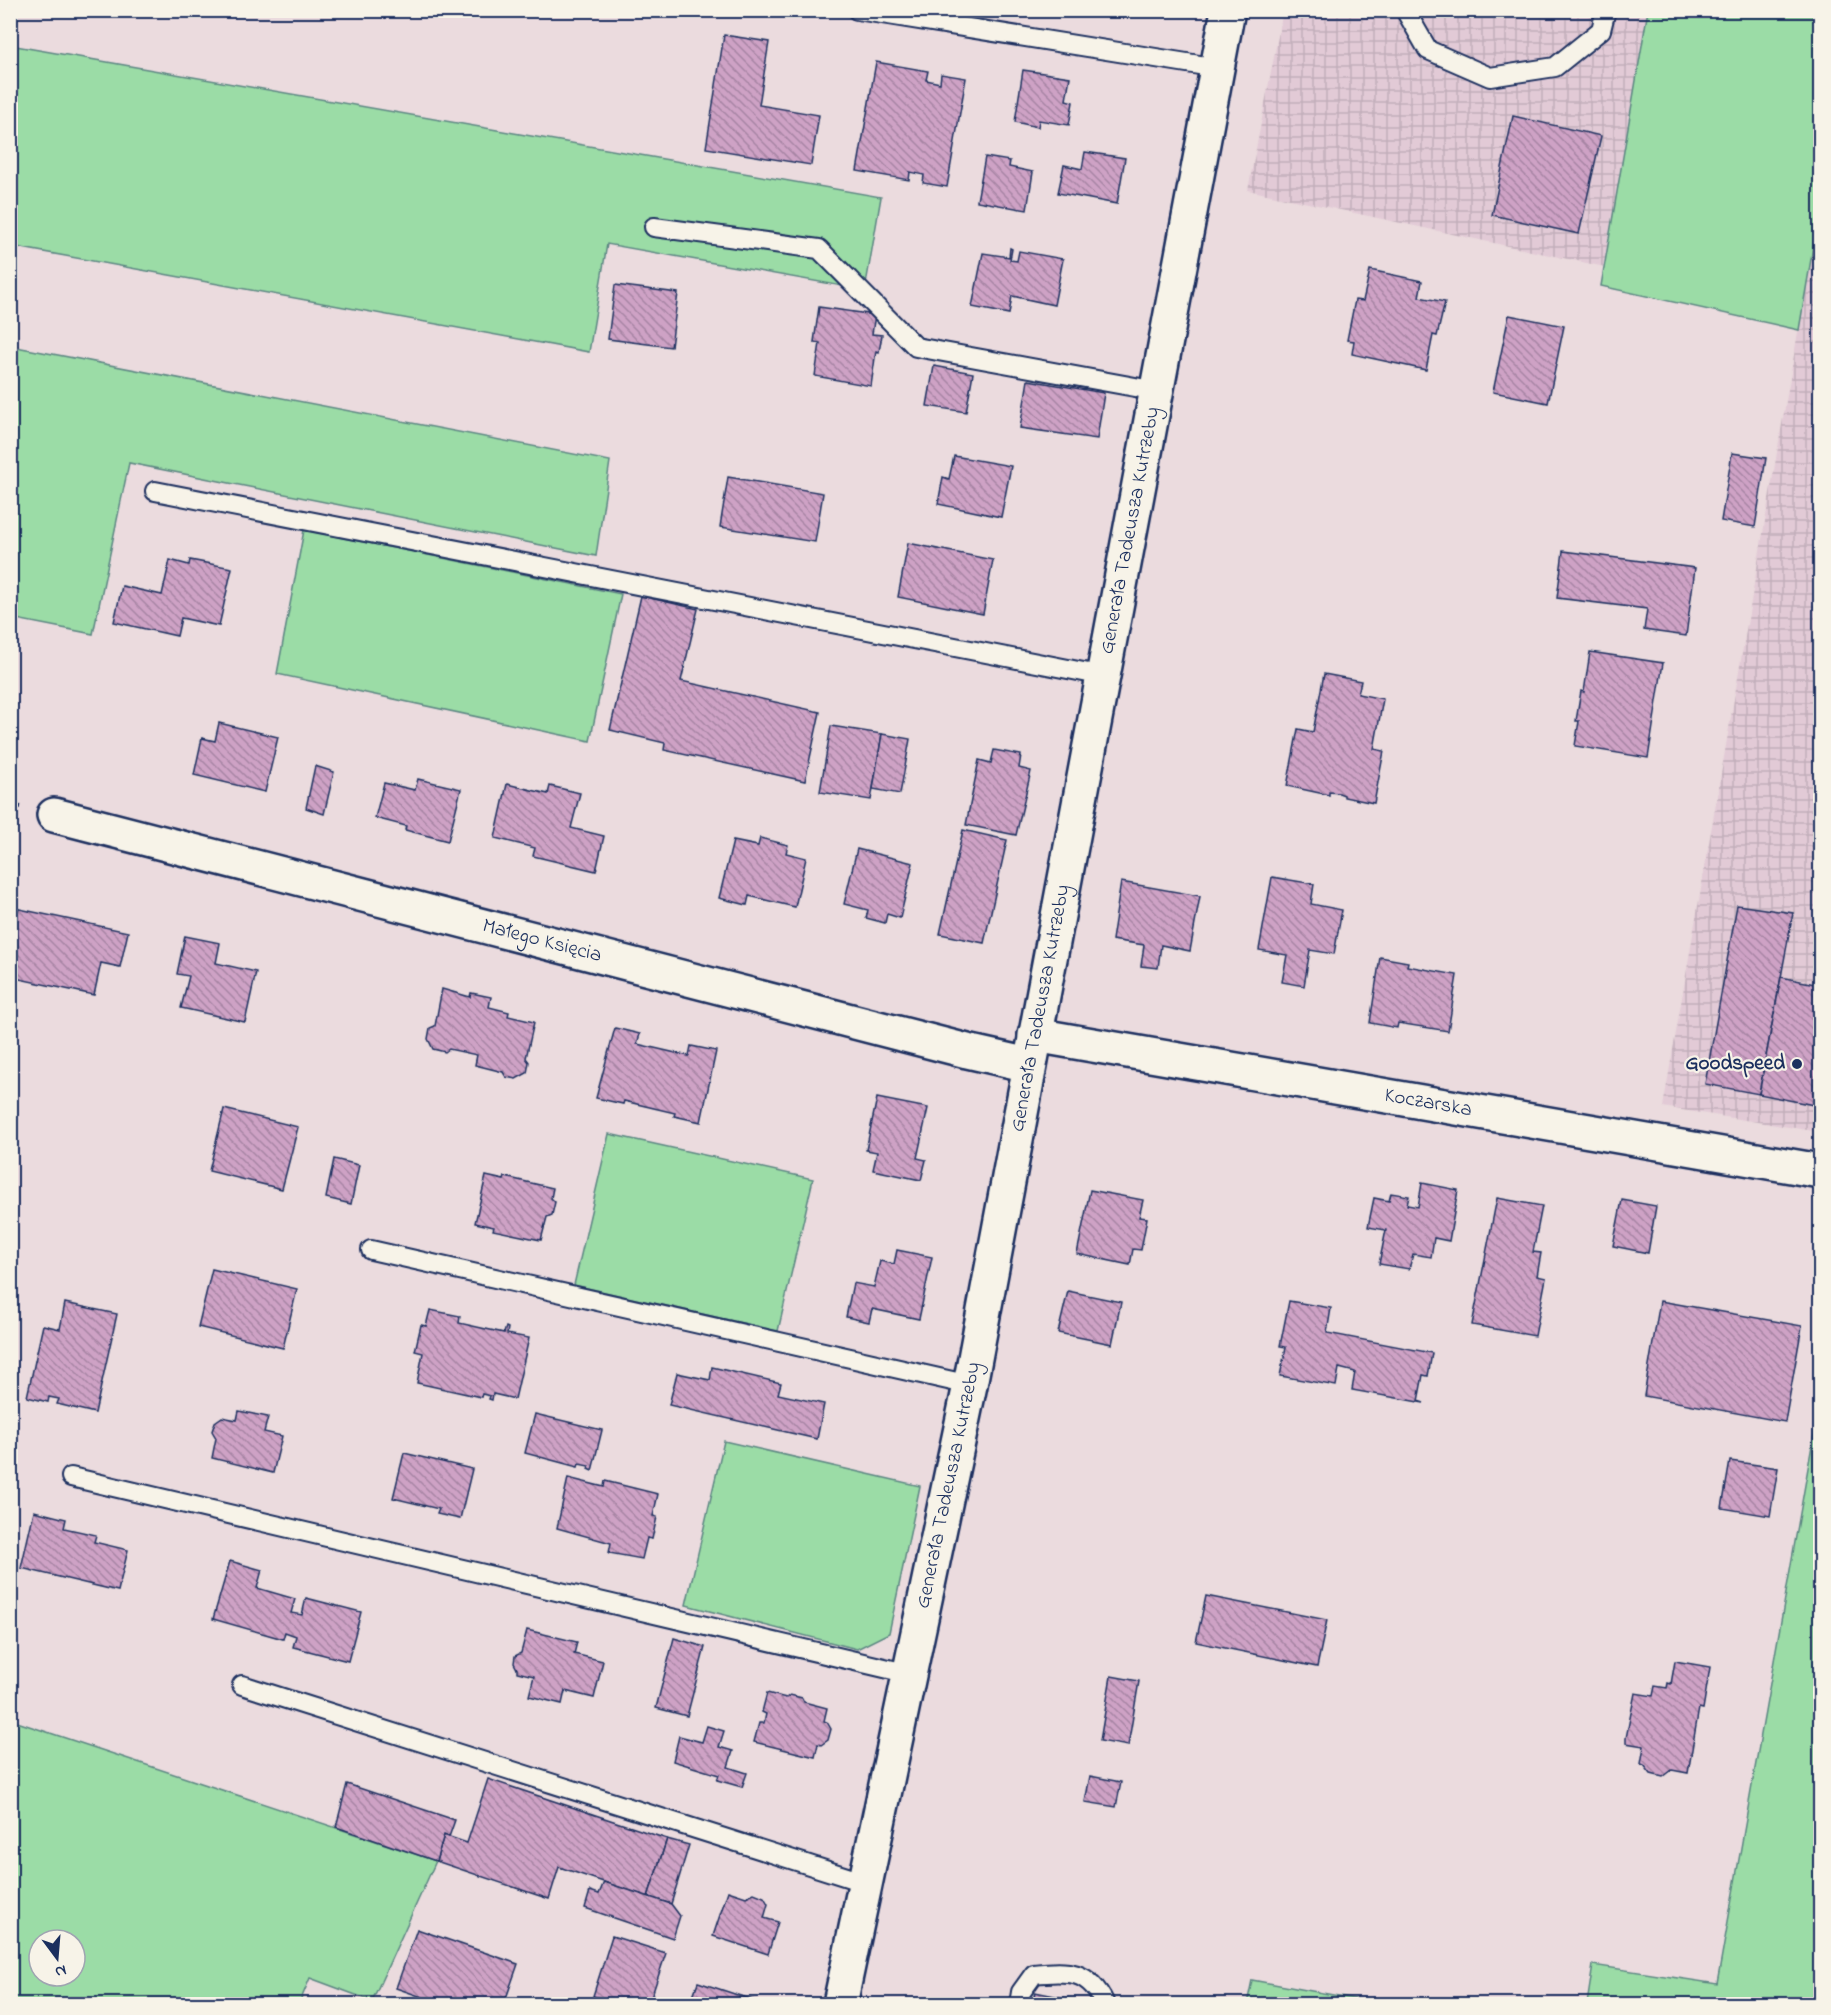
<svg xmlns="http://www.w3.org/2000/svg" width="1831" height="2015" font-family="'Indie Flower',sans-serif">
  <style>
    .industrial { fill: url(#industrial-grid) }
    .grass { fill: #9bdca6; stroke: #5b8682; stroke-width: 1.5; fill-rule: evenodd }
    .building { fill: url(#building-back-hatch); stroke: #1b2f5e; stroke-width: 1.5 }
    .lines { fill: none; stroke-linecap: round; stroke-linejoin: round }
    .service-casing { stroke: #1b2f5e; stroke-width: 22 }
    .minor-casing { stroke: #1b2f5e; stroke-width: 38 }
    .path { stroke: #1b2f5e; stroke-width: 4; stroke-dasharray: 4.5 4.5; stroke-linecap: butt }
    .service { stroke: #f7f3e8; stroke-width: 18 }
    .minor { stroke: #f7f3e8; stroke-width: 33 }
    .poi-dot { fill: #1b2f5e; stroke: #f7f3e8; stroke-width: 2 }
    .labels { text-anchor: middle; dominant-baseline: central; stroke-width: 4.5; stroke-linejoin: round; paint-order: stroke }
    .street-label { font-size: 21px; fill: #1b2f5e; stroke: #f7f3e8 }
    .poi-label { font-size: 21px; font-weight: bold; fill: #1b2f5e; stroke: #f7f3e8; text-anchor: end }
  </style>
  <defs>
    <pattern id="industrial-grid" width="8" height="8" patternUnits="userSpaceOnUse" patternTransform="scale(1.5)"><rect width="8" height="8" fill="#e2cad6"/><path d="M0 4h8M4 0v8" fill="none" stroke="#c1aeba"/></pattern>
    <pattern id="building-back-hatch" width="6" height="6" patternUnits="userSpaceOnUse" patternTransform="scale(1.5)"><rect width="6" height="6" fill="#cea2c5"/><path d="M-1 5l2 2M0 0l6 6M5-1l2 2" fill="none" stroke="#a684a3"/></pattern>
  </defs>
  <rect width="100%" height="100%" fill="#ebdbde"/>
  <filter id="ink" filterUnits="userSpaceOnUse"><feTurbulence type="fractalNoise" baseFrequency=".0167" numOctaves="2"/><feDisplacementMap in="SourceGraphic" scale="12" xChannelSelector="R" yChannelSelector="G"/><feConvolveMatrix kernelMatrix="1 2 1 2 8 2 1 2 1" color-interpolation-filters="sRGB"/></filter>
  <g filter="url(#ink)">
    <g class="industrial">
      <polygon points="1283,11 1648,11 1605,267 1248,190"/>
      <polygon points="1820,206 1820,1132 1663,1107"/>
    </g>
    <g class="grass">
      <polygon points="1648,10 1808,11 1820,21 1820,206 1799,330 1601,286"/>
      <polygon points="10,45 881,197 865,290 607,244 589,352 11,246"/>
      <polygon points="11,346 610,461 596,556 129,463 93,634 11,618"/>
      <polygon points="304,530 621,594 590,741 277,674"/>
      <polygon points="609,1134 813,1179 778,1331 574,1285"/>
      <polygon points="1820,1400 1820,2004 1587,2004 1593,1965 1717,1984"/>
      <polygon points="724,1441 920,1486 889,1633 857,1649 686,1605"/>
      <path d="M11 1720 436 1861 372 2001 310 1978 299 2004H11ZM39 1940H75V1976H39Z"/>
      <polygon points="1252,1980 1382,2004 1247,2004"/>
    </g>
    <g class="building">
      <polygon points="724,35 769,42 759,105 819,115 811,165 706,148"/>
      <polygon points="876,62 928,71 926,80 940,83 941,74 966,78 947,187 923,183 924,175 910,172 909,180 857,171"/>
      <polygon points="1023,70 1070,77 1066,100 1073,102 1069,125 1039,120 1038,127 1015,122"/>
      <polygon points="1513,116 1601,136 1579,234 1492,215"/>
      <polygon points="1085,152 1125,158 1117,204 1058,193 1064,165 1082,169"/>
      <polygon points="985,157 1010,161 1009,167 1033,172 1027,210 977,201"/>
      <polygon points="1010,248 1012,249 1010,260 1017,261 1019,251 1063,259 1054,305 1012,296 1009,314 972,307 983,253 1009,257"/>
      <polygon points="1370,270 1422,281 1419,297 1445,302 1437,336 1433,335 1426,370 1352,354 1354,341 1347,340 1355,300 1363,301"/>
      <polygon points="615,285 678,293 671,347 608,339"/>
      <polygon points="819,307 875,315 872,334 882,335 879,352 876,351 871,386 815,376 820,343 814,342"/>
      <polygon points="1509,315 1564,326 1548,403 1493,392"/>
      <polygon points="934,366 973,373 966,412 927,406"/>
      <polygon points="1028,380 1104,393 1097,439 1020,428"/>
      <polygon points="1732,453 1766,458 1755,527 1721,521"/>
      <polygon points="954,456 1011,466 1001,517 938,504 943,477 949,479"/>
      <polygon points="728,477 823,493 815,542 720,527"/>
      <polygon points="908,543 993,560 983,614 898,597"/>
      <polygon points="1563,551 1695,568 1686,636 1644,630 1647,609 1557,598"/>
      <polygon points="170,560 189,565 190,560 232,568 219,626 181,618 177,636 114,622 122,586 162,595"/>
      <polygon points="641,596 698,609 681,681 820,712 805,781 664,750 665,743 610,730"/>
      <polygon points="1590,652 1663,663 1648,758 1575,746 1579,721 1576,721 1581,691 1584,692"/>
      <polygon points="1324,674 1361,681 1358,694 1383,699 1374,749 1384,751 1374,803 1344,797 1344,795 1339,793 1329,792 1329,795 1287,786 1298,729 1313,732"/>
      <polygon points="219,723 278,737 265,792 194,775 202,738 215,741"/>
      <polygon points="831,726 882,734 871,800 820,792"/>
      <polygon points="882,734 910,739 900,794 873,789"/>
      <polygon points="994,750 1021,755 1019,768 1031,771 1016,835 966,825 979,760 991,763"/>
      <polygon points="315,766 334,772 324,814 306,808"/>
      <polygon points="418,779 461,789 448,841 405,830 406,826 375,818 384,783 415,790"/>
      <polygon points="507,784 548,794 550,786 580,793 571,828 604,836 596,871 533,856 535,848 495,838"/>
      <polygon points="963,830 1007,840 984,943 940,934"/>
      <polygon points="760,838 788,845 786,853 806,858 795,907 749,896 747,905 719,898 733,841 758,846"/>
      <polygon points="857,849 913,863 900,918 887,914 885,923 866,918 868,910 844,904"/>
      <polygon points="1272,877 1314,884 1311,904 1342,910 1334,954 1310,950 1304,986 1282,982 1287,955 1259,950"/>
      <polygon points="1121,882 1200,896 1190,951 1161,945 1158,968 1141,966 1144,945 1112,940"/>
      <polygon points="1737,905 1793,913 1759,1094 1705,1084"/>
      <polygon points="10,907 128,932 120,967 101,963 94,995 10,977"/>
      <polygon points="185,936 220,943 216,963 256,972 245,1022 181,1008 189,976 177,974"/>
      <polygon points="1380,957 1408,962 1407,966 1457,975 1448,1031 1398,1023 1397,1028 1370,1023"/>
      <polygon points="1781,977 1820,985 1820,1097 1819,1106 1759,1094"/>
      <polygon points="442,989 470,997 471,993 491,997 489,1007 509,1012 508,1016 534,1022 526,1058 529,1062 527,1073 516,1079 506,1077 503,1072 475,1065 477,1055 449,1049 445,1052 433,1049 428,1039 430,1028 435,1026"/>
      <polygon points="615,1028 640,1034 637,1044 689,1056 691,1046 716,1051 701,1122 674,1116 675,1113 624,1101 623,1104 596,1098"/>
      <polygon points="877,1098 928,1108 917,1158 926,1160 921,1180 873,1170 877,1152 866,1150"/>
      <polygon points="224,1109 298,1127 282,1189 209,1171"/>
      <polygon points="334,1159 359,1165 351,1204 326,1198"/>
      <polygon points="486,1176 504,1180 505,1177 553,1188 551,1198 555,1202 552,1215 547,1217 541,1240 493,1230 494,1227 475,1223"/>
      <polygon points="1422,1183 1458,1190 1449,1241 1434,1238 1431,1257 1413,1254 1409,1269 1379,1264 1386,1230 1368,1227 1374,1198 1389,1201 1391,1193 1409,1196 1407,1205 1418,1207"/>
      <polygon points="1090,1190 1143,1200 1139,1217 1147,1218 1141,1250 1133,1249 1130,1265 1077,1254"/>
      <polygon points="1497,1198 1542,1206 1533,1252 1541,1253 1537,1276 1546,1278 1535,1336 1472,1325"/>
      <polygon points="1622,1200 1656,1206 1648,1253 1613,1246"/>
      <polygon points="897,1250 932,1257 919,1319 872,1309 869,1322 846,1317 853,1283 874,1287 880,1261 894,1264"/>
      <polygon points="212,1269 297,1289 283,1348 198,1327"/>
      <polygon points="1068,1291 1121,1302 1112,1344 1058,1333"/>
      <polygon points="1289,1301 1331,1308 1327,1333 1432,1353 1428,1376 1423,1375 1418,1401 1424,1403 1352,1390 1355,1372 1339,1368 1336,1386 1280,1376 1286,1347 1280,1346"/>
      <polygon points="1660,1301 1802,1326 1785,1422 1644,1396"/>
      <polygon points="65,1303 117,1314 95,1413 57,1404 59,1399 49,1397 48,1402 27,1397 43,1325 60,1329"/>
      <polygon points="430,1310 460,1316 459,1323 504,1333 506,1327 508,1328 507,1334 529,1338 515,1399 493,1394 492,1400 489,1399 490,1396 482,1394 481,1397 417,1383 423,1353 415,1351 421,1325 426,1326"/>
      <polygon points="712,1367 781,1383 778,1394 824,1404 817,1439 669,1405 677,1373 710,1380"/>
      <polygon points="239,1411 268,1417 264,1432 282,1436 273,1473 212,1458 216,1438 212,1431 215,1422 222,1417 237,1420"/>
      <polygon points="535,1414 602,1430 592,1471 588,1469 589,1466 579,1464 578,1467 525,1453"/>
      <polygon points="404,1453 472,1469 460,1519 437,1514 439,1509 393,1498"/>
      <polygon points="1730,1461 1778,1468 1770,1516 1722,1508"/>
      <polygon points="568,1478 604,1487 605,1481 658,1494 653,1516 657,1517 652,1539 647,1538 642,1559 609,1553 611,1543 557,1528"/>
      <polygon points="34,1511 66,1519 64,1528 96,1535 94,1542 128,1550 118,1591 21,1568"/>
      <polygon points="230,1561 262,1570 257,1588 295,1599 291,1613 302,1615 306,1598 361,1612 348,1661 293,1647 296,1636 285,1632 283,1639 213,1619"/>
      <polygon points="1206,1596 1327,1620 1317,1667 1196,1642"/>
      <polygon points="527,1630 577,1642 574,1654 603,1661 594,1698 565,1691 562,1704 529,1696 534,1676 517,1672 517,1669 514,1663 515,1656 521,1653"/>
      <polygon points="674,1638 705,1647 687,1716 656,1708"/>
      <polygon points="1675,1661 1710,1667 1703,1709 1699,1708 1698,1714 1688,1773 1672,1770 1663,1777 1651,1774 1644,1765 1641,1764 1644,1746 1626,1743 1626,1738 1635,1693 1653,1696 1655,1686 1667,1688 1668,1683 1671,1684"/>
      <polygon points="1111,1676 1139,1681 1128,1746 1100,1741"/>
      <polygon points="767,1693 786,1698 790,1695 802,1698 804,1702 827,1708 824,1721 827,1722 831,1729 828,1740 821,1745 818,1744 815,1757 754,1742 759,1723 764,1723 766,1714 762,1712"/>
      <polygon points="707,1726 724,1731 719,1747 733,1751 728,1767 747,1773 742,1787 717,1780 719,1775 673,1761 679,1736 702,1742"/>
      <polygon points="1090,1776 1121,1782 1116,1807 1085,1802"/>
      <polygon points="488,1779 667,1839 648,1897 559,1867 549,1899 436,1861 444,1835 467,1843"/>
      <polygon points="347,1784 455,1820 449,1837 444,1835 436,1861 336,1827"/>
      <polygon points="667,1839 689,1845 671,1904 648,1897"/>
      <polygon points="604,1882 671,1904 680,1916 673,1938 585,1908 590,1891 599,1894"/>
      <polygon points="728,1891 746,1897 754,1893 764,1897 768,1904 764,1918 778,1922 768,1954 713,1936"/>
      <polygon points="417,1929 518,1964 504,2004 442,2004 396,1988"/>
      <polygon points="612,1936 666,1953 649,2004 620,2004 593,1996"/>
      <polygon points="698,1982 759,2002 759,2004 690,2004"/>
      <polygon points="1035,1992 1090,2003 1090,2004 1032,2004"/>
    </g>
    <g class="lines">
      <g class="service-casing">
        <g id="service">
          <polyline points="857,10 1218,68"/>
          <polyline points="1405,10 1428,50 1490,77 1555,67 1601,30 1606,10"/>
          <polyline points="654,227 819,249 916,347 1157,391"/>
          <polyline points="155,491 1104,676"/>
          <polyline points="371,1250 970,1385"/>
          <polyline points="71,1477 910,1674"/>
          <polyline points="242,1685 866,1883"/>
          <path d="M1019 2004 1021 1992 1034 1974C1069 1970 1089 1970 1105 2004"/>
        </g>
      </g>
      <g class="minor-casing">
        <g id="minor">
          <path id="s1" d="M54 815 967 1051 1029 1065"/>
          <path id="s2" d="M1035 1035 1820 1171"/>
          <path id="s3" d="M840 2004 970 1385 1228 10"/>
        </g>
      </g>
      <polyline class="path" points="10,805 21,807"/>
      <use href="#service" class="service"/>
      <use href="#minor" class="minor"/>
    </g>
  </g>
  <circle class="poi-dot" cx="1797" cy="1064" r="6"/>
  <g class="labels">
    <g class="street-label">
      <text stroke="none"><textPath href="#s3" startOffset="1502">Generała Tadeusza Kutrzeby</textPath></text>
      <text stroke="none"><textPath href="#s1" startOffset="504">Małego Księcia</textPath></text>
      <text stroke="none"><textPath href="#s3" startOffset="1016">Generała Tadeusza Kutrzeby</textPath></text>
      <text stroke="none"><textPath href="#s2" startOffset="399">Koczarska</textPath></text>
      <text stroke="none"><textPath href="#s3" startOffset="530">Generała Tadeusza Kutrzeby</textPath></text>
    </g>
    <g class="poi-label">
      <text x="1785" y="1064">Goodspeed</text>
    </g>
  </g>
  <rect width="1831" height="2015" fill="none" stroke="#f7f3e8" stroke-width="36"/>
  <rect x="18" y="18" width="1795" height="1979" fill="none" stroke="#1b2f5e" stroke-width="2" filter="url(#ink)"/>
  <g transform="translate(57 1958) rotate(164)"><circle r="28" fill="#f7f3e8" stroke="#9fa5b1" stroke-width="1.5"/>
  <path d="M0-4.5L10 22L0 15L-10 22Z" fill="#1b2f5e"/>
  <text y="-9" font-size="16" font-weight="bold" text-anchor="middle" fill="#1b2f5e">N</text>
  </g>
</svg>
